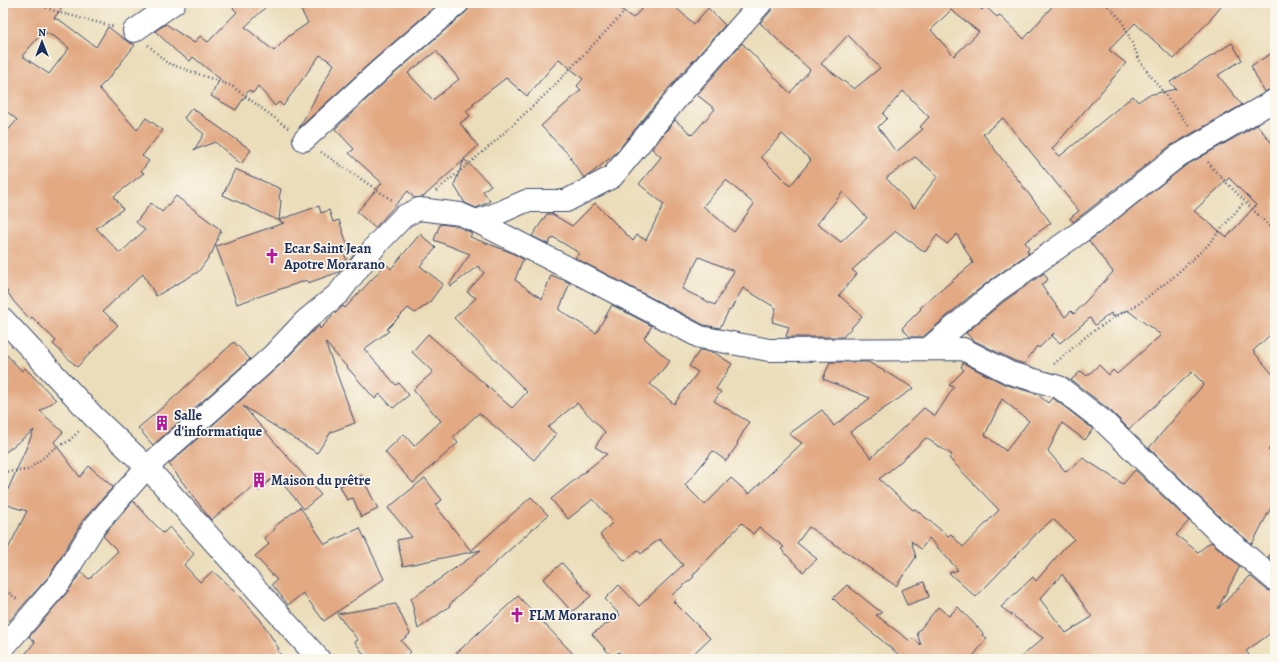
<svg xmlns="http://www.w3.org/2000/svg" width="1278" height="662" font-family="Alegreya,serif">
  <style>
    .building { fill: #e2a983; fill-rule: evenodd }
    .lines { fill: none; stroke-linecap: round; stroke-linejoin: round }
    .minor-casing { stroke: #3a496c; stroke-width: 24 }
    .path { stroke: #3a496c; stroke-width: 2.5; stroke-dasharray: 1 3; stroke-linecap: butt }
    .minor { stroke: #fff; stroke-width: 22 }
    .labels { text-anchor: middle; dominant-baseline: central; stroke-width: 3.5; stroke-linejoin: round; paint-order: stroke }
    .poi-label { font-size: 14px; font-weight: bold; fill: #1b2f5e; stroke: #fbf7ec; text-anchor: start }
  </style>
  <rect width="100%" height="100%" fill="#fbf7ec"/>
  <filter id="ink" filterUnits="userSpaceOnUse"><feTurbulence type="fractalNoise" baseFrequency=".025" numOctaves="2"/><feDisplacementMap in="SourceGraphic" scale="8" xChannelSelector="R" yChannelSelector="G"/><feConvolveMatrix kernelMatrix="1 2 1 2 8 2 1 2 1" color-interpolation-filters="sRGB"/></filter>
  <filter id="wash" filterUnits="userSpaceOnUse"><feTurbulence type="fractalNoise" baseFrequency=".012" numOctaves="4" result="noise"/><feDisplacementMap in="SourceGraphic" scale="16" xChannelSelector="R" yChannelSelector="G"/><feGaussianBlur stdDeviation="0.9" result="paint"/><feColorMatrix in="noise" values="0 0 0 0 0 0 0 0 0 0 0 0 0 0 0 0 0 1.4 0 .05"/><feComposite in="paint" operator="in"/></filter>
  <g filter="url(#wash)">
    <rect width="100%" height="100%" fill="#ebddb9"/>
    <g id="blocks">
      <g class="building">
        <path d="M3 3H66L54 18 61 21 96 47 108 27 128 42 135 45 108 79 99 88 137 130 146 118 163 130 142 156 149 161 141 171 144 173 114 196 123 209 96 228 120 253 145 230 136 222 151 203 162 212 176 196 221 230 212 253 198 272 156 296 143 274 103 311 118 325 77 367 53 344 56 341 32 317 30 319 14 302 3 285V136L17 120 3 108ZM43 32 55 37 69 48 49 74 22 56Z"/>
        <polygon points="228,3 270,3 245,27 274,51 289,36 308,23 297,3 439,3 371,62 299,128 334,64 320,55 283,106 279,102 275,106 258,86 253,93 249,90 236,110 211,96 220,79 193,57 190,61 177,52 155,31 166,24 194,43 200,36 208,42 237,12"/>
        <path d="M470 3H612L633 18 647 3H671L694 24 708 8 725 25 668 89 614 155 589 175 584 178 570 158 571 157 541 126 581 90 577 86 583 79 559 59 527 96 506 78 472 104 474 105 466 111 470 116 460 123 478 146 464 159 491 185 483 191 490 201 476 208 465 203 454 185 464 160 423 197 414 198 408 191 375 228 357 212 382 183 349 153 354 149 335 129 387 80 466 12 470 7ZM436 51 459 79 433 100 408 73Z"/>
        <path d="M773 3H973L982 10 985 6 997 17 999 15 1024 39 1055 3H1224L1216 13 1174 59 1135 23 1109 50 1126 63 1052 149 1060 156 1133 96 1138 102 1148 95 1176 89 1170 82 1232 43 1242 60 1218 75 1242 105 1170 146 1073 222 1070 218 1079 211 1003 118 983 134 1051 223 1025 242 1029 248 1027 250 1029 253 988 282 969 297 970 296 923 337H910L902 328 921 309 920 308 973 263 957 234 947 244 937 235 925 252 896 231 852 270 857 274 839 295 862 316 843 337H786L789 327 772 322 776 308 743 288 730 311 729 310 720 328 704 325 575 258 579 253 553 237 548 244 532 236 547 214H552L572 226 595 203 633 241 637 235 646 240 664 204 639 184 661 157 652 149 675 120 692 135 715 109 697 95 742 43 790 93 810 70 760 23 771 11ZM951 10 979 32 954 56 931 30ZM848 35 880 68 854 89 821 64ZM903 91 929 117 920 127 923 129 896 152 878 127 887 118 883 114ZM782 134 811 160 790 186 761 157ZM915 157 938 176 933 182 914 208 886 178ZM726 180 754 204 734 232 703 206ZM843 192 867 218 841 242 817 224ZM699 257 734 271 715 305 682 289Z"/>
        <polygon points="1275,51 1275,88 1264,92 1251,66"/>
        <polygon points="192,108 251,150 241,164 215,142 194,150 204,134 184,118"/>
        <path d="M1257 125 1275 147V330L1253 351 1275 377V442L1268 450 1275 456V500L1252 544 1223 520 1149 448 1204 384 1192 372 1129 429 1111 411 1071 380 1081 371 1087 376 1099 365 1109 375 1113 370 1117 374 1161 335 1127 310 1112 317 1111 313 1095 325 1090 318 1060 343 1052 336 1054 333 1039 348 1037 346 1024 364 1015 361 973 340 966 333 1003 302 1044 273 1048 280 1041 285 1065 317 1071 311 1074 314 1113 272 1089 241 1185 166ZM1229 178 1256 205 1227 237 1194 211Z"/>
        <polygon points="235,169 281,189 279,198 281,201 279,220 319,206 321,213 329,210 333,222 339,220 349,250 344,252 347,262 339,272 308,283 307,280 237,304 216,246 284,223 223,195"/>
        <path d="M440 224 457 226 472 233 470 237 510 252 523 259 515 280 542 299 551 275 570 283 559 310 596 333 612 305 652 326 644 338 670 361 650 384 674 404 698 372 689 366 700 350 715 353 732 364 716 389 721 392 714 401 749 422 737 443 738 444 726 461 713 451 685 485 705 505 731 478 749 494 802 443 789 434 822 410 834 426 870 398 823 379 830 362H868L914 388 850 432 871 458 924 408 935 416 954 387 949 385 964 370 961 367 963 363 1004 384 1037 394 1048 403 1052 398H1053L1093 429 1085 440 1062 423 1048 451 1066 472 1083 458 1123 484 1135 470 1189 521 1176 535 1198 552 1211 542 1240 566 1218 608V609L1250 576 1267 590 1275 592V627L1267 636 1246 651 1252 659H1019L1043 638 1001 607 1033 577 1036 581 1064 548 1074 539 1053 519 1039 531 976 597 949 573 958 570 929 538 921 549 911 541 916 557 896 586 809 527 797 543 817 559 803 572 781 549 784 547 759 527 753 534 742 523 693 575 694 577 672 595 676 599 673 601 710 638 688 659H626L619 652 612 657 592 634 620 615 605 599 619 585 639 606 683 565 659 539 641 554 638 550 625 561 600 535 613 522 593 499 568 519 551 499 607 454 595 447 605 432 577 403 548 427 556 434 534 460 479 413 453 437 458 443 413 483 385 452 404 434 414 446 441 421 413 390 433 372 412 352 428 334 512 408 527 392 454 318 476 298 467 292 484 273 478 266 451 286 449 285 470 254 434 240ZM1002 399 1029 421 1006 451 985 435ZM926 438 952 455 949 458 999 510 963 547 951 534 948 536 915 509 913 510 879 479 898 464ZM1062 574 1092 617 1066 633 1040 599Z"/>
        <polygon points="420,234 436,248 420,266 443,284 429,303 415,313 408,308 387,329 389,331 364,349 396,385 399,383 409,395 393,408 380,394 375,399 325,342 355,423 331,432 317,453 243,406 321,495 304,509 275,475 259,491 254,486 211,520 169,464 280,365 314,330 319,326 320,329 343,306 345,308 386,264 391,269"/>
        <polygon points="234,342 250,359 153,445 138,428 170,401"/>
        <polygon points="3,351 22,371 25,368 56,400 40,411 63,432 54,442 80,477 89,466 113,487 83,520 50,575 9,621 3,616 3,546 8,549 27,511 13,507 3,502 3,501 34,430 3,454"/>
        <polygon points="361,475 378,509 361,517 353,498 347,500 340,486"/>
        <polygon points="425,478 442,500 435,505 471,551 531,497 548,515 450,604 450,606 418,629 411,599 481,550 403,566 397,540 412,537 388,508"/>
        <polygon points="133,501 163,533 170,527 194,554 184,565 200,582 213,571 236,593 260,619 279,649 277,650 284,659 21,659 35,642 29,637 69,590 81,572 89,579 118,551 103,536"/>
        <polygon points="300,507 325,544 360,528 384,579 324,621 303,593 288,605 272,584 277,580 255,556 269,544 264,538 275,529 274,527"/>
        <polygon points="1275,550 1275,564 1268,557"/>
        <polygon points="562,563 591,596 572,612 543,579"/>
        <polygon points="924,582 929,597 907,605 901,590"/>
        <polygon points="847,585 882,613 876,615 910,641 913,638 921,645 917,633 938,607 949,616 958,607 983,633 982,635 987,638 971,659 904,659 843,608 833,598"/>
        <polygon points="518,596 578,659 450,659"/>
        <polygon points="396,604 410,634 401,641 411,652 402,659 367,659 355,642 358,640 337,614"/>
      </g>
    </g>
  </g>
  <g filter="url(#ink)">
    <use href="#blocks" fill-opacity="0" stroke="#3a496c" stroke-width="1"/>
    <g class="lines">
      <g class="minor-casing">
        <g id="minor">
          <polyline points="134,31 174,3"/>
          <polyline points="304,140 379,71 458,3"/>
          <polyline points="476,221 501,212 526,201 566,201 612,177 678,97 761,3"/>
          <polyline points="3,319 94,417 147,467 319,659"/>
          <polyline points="928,349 995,292 1093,223 1178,156 1275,100"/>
          <polyline points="3,648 60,582 94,527 147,467 272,356 305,321 339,293 377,244 404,216 419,209 460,214 476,221 576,272 700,337 769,350 963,349 1010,373 1059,387 1103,421 1215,529 1275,580"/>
        </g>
      </g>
      <g class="path">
        <polyline points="35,3 57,12 115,27"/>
        <polyline points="1105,3 1122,21 1141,63 1189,126"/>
        <polyline points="148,45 167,63 232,86 288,128"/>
        <polyline points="321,152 392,200"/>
        <polyline points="1208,162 1216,172 1275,232"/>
        <polyline points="436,191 491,145 547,93 633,3"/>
        <polyline points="1054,364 1089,334 1109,321 1137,305 1171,279 1207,246 1244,202"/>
        <polyline points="3,472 28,470 55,448 69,441 79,431"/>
        <polyline points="3,588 18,600"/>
      </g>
      <use href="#minor" class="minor"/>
    </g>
  </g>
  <defs>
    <g id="church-bare" transform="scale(1.2)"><path d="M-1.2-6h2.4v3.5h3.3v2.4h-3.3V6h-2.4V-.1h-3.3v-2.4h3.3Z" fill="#b5179e" stroke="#fbf7ec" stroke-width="2.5" paint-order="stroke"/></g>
    <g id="building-bare" transform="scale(1.2)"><path d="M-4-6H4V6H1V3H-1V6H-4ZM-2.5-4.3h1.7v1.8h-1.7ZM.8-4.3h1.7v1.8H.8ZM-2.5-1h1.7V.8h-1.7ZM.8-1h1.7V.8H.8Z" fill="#b5179e" stroke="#fbf7ec" stroke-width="2.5" paint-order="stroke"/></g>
  </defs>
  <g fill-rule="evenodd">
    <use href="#church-bare" x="272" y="256"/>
    <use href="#building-bare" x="162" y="423"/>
    <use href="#building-bare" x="259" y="480"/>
    <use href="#church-bare" x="517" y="615"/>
  </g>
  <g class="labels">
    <g class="poi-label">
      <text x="284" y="248">Ecar Saint Jean<tspan x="284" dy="16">Apotre Morarano</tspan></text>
      <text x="174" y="415">Salle<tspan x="174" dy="16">d'informatique</tspan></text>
      <text x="271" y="480">Maison du prêtre</text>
      <text x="529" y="615">FLM Morarano</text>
    </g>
  </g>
  <rect width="1278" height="662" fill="none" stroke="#fbf7ec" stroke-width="16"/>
  <g transform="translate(42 42)" stroke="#fbf7ec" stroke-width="3" paint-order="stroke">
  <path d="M0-3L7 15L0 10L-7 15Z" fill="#1b2f5e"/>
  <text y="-6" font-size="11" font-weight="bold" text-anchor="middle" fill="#1b2f5e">N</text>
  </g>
</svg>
